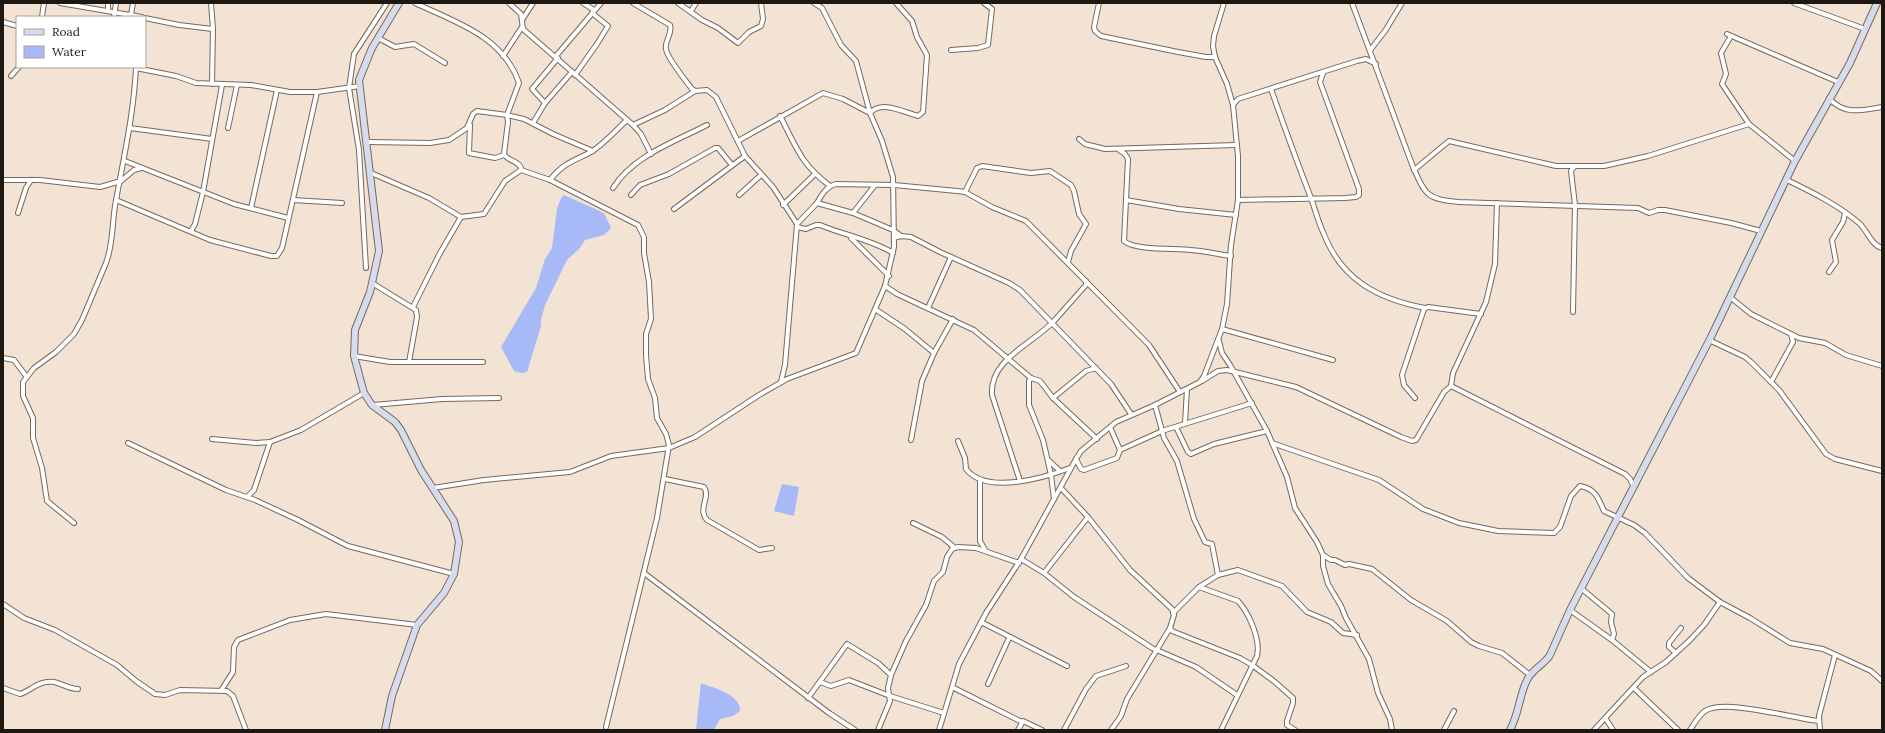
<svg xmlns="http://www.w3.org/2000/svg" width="1885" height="733" font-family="Lora,serif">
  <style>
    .water { fill: #a7b9f6 }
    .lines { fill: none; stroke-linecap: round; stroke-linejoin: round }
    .street-casing { stroke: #77695c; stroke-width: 6 }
    .secondary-casing { stroke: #77695c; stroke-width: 8 }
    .street { stroke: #fff; stroke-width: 4 }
    .secondary { stroke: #d6dcee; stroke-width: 6 }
  </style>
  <rect width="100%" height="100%" fill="#f3e3d4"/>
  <g class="water">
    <polygon points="564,195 604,213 611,228 604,235 585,240 579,249 567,260 545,305 541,320 541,326 527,372 522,373 514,371 501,347 536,288 545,259 552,248 557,209 561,198"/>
    <polygon points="782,484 799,487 794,516 774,511"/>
    <path d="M701 683C713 688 741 694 740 711L733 716 720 719 714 730H696Z"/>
  </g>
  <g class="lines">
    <g class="street-casing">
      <g id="street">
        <polyline points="60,3 142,17"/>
        <polyline points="211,3 213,29 212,84"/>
        <polyline points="509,3 521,14 523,29 633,125 641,134 651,154"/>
        <polyline points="583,3 594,10"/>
        <path d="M633 3 670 25C673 34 664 41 666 49 667 58 686 81 692 89L695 91 707 90 716 97 745 156 773 187 797 224 785 365 781 382"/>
        <polyline points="678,3 702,20 718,28 738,43 749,32 761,26 763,19 761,3"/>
        <polyline points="814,3 822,8 841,45 856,61 870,113"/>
        <polyline points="1099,3 1094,27 1095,31 1101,36 1178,52 1206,57 1215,57"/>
        <path d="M1352 3 1413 167C1426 196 1427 199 1459 202L1638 208 1649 213 1658 210H1665L1731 223 1761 231"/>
        <polyline points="1794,3 1865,29"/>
        <polyline points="108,11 108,3"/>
        <polyline points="691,11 696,3"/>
        <polyline points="131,15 133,3"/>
        <polyline points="42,17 44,3"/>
        <polyline points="114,17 116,3"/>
        <polyline points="145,18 179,25 213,29"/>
        <polyline points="522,20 533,3"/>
        <polyline points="3,22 17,26"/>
        <polyline points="1727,34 1838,82"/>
        <polyline points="1731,36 1721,53 1726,74 1722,84 1749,124 1795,161"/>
        <polyline points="378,38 395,47 414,44 445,63"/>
        <polyline points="1371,49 1385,31 1402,3"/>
        <polyline points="951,50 978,48 988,45 992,9 984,3"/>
        <polyline points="503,56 522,27"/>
        <polyline points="556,56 601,3"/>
        <polyline points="136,68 176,76 196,83 251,85 290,92 317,92 360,86"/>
        <polyline points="575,75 597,44 608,26 592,13"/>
        <polyline points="11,76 19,67"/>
        <path d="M1271 89C1284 126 1297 162 1311 198 1315 209 1318 221 1323 232 1341 280 1378 299 1425 308"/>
        <path d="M1829 98C1844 116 1863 110 1882 107"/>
        <polyline points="545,103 532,89 558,58"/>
        <polyline points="1233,105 1238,99 1244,97 1357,61 1366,59 1376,64"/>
        <path d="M780 116C797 148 800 163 830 186"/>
        <polyline points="533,123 545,103 572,72"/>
        <polyline points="470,125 469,153 495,158 504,155"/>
        <polyline points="633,125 665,110 695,91"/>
        <polyline points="130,128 212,139"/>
        <polyline points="228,128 237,85"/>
        <polyline points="1079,139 1085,144 1105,149 1236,145"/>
        <polyline points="738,141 823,93 843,99 870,113"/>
        <polyline points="368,142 430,143 449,140 467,128 473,114 477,111 507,115 524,119 553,134 593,151"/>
        <path d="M1118 149 1125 154 1128 159 1124 241C1136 251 1176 248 1191 250 1204 251 1218 254 1231 256"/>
        <polyline points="125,161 234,204 288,218"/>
        <polyline points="521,170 550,180 638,225 644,237 644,253 649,282 651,319 646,334 646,355 648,379 655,398 657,418 666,434 669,445 657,518 606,727"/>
        <polyline points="1414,170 1449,141 1556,166 1604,166 1648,156 1749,124"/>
        <polyline points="371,173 429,198 461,217"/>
        <polyline points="3,180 40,180 100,187 121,181 134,170 141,168"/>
        <path d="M550 180C563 163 574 161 591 152 604 144 616 130 627 120"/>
        <path d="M1787 180C1812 192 1838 205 1859 223 1867 230 1871 245 1882 248"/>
        <path d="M613 188C633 156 674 142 707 125"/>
        <polyline points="965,192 977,168 982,166 1031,173 1050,171 1071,185 1074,191 1079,214 1086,224 1071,251 1068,262"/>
        <polyline points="631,195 640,185 669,174 715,148 718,148 732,165"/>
        <polyline points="739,195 761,175"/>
        <polyline points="116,200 210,240 271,256 277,256 282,248 317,92"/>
        <polyline points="293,200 342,203"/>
        <polyline points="1126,200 1179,209 1236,215"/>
        <polyline points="1238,200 1345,198 1356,197 1359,195 1359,189 1320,82 1323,73"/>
        <path d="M817 203C822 194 826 187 836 184L894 185 957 191 965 192 992 207 1026 221 1149 345 1180 392"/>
        <polyline points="783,205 815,174"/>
        <polyline points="251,208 277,90"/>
        <polyline points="674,209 745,156"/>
        <polyline points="18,213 26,188 31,180"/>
        <polyline points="853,213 893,230 901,236"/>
        <polyline points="797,224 817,203 853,213 875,185"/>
        <path d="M797 227 806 229 816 225H820C844 235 872 240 893 253"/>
        <polyline points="191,231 195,224 203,192 222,85"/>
        <polyline points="851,238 889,276"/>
        <polyline points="894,238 901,236 911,237 940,252 1009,283 1020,290 1111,384 1131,414"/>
        <polyline points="366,268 359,150 349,88 354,54 387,3"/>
        <polyline points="1829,272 1836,262 1832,240 1843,222 1845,213"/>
        <polyline points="372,283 416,310 417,317 409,362"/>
        <polyline points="885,286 897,294 974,330 1031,378 1029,381 1029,405 1043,440 1051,475 1054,499"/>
        <polyline points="1730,297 1751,314 1799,338 1825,343 1846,355 1882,366"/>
        <path d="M413 307 440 253 461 217 484 214 505 181 521 170V168C518 160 507 161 504 154L508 122 507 115 519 83C503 36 455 22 415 3"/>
        <polyline points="928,308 951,257"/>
        <polyline points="875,309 905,329 934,353"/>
        <polyline points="1573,312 1575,205 1571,171 1574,167"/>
        <polyline points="1222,329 1333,360"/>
        <polyline points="1709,340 1745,357 1751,362 1779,390 1826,454 1835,459 1882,471"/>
        <polyline points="1219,341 1222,353 1230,365 1267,431 1287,477 1295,508 1317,542 1323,555 1323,566 1328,584 1341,606 1346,618 1369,659 1378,693 1390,719 1392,730"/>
        <polyline points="354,356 390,362 483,362"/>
        <polyline points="3,358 14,360 26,376"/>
        <polyline points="1031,378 1040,381 1053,398 1097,439"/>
        <polyline points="1202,381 1218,371 1227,370 1296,387 1401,437 1412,441 1416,440 1444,392 1451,386 1453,373 1486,302 1495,264 1497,203"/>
        <polyline points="1771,382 1793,342 1791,334"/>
        <polyline points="1451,386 1625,474 1630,479 1634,487"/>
        <polyline points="1053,398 1086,371 1096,368"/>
        <polyline points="1415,398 1404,385 1402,375 1424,309 1428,307 1481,314"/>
        <polyline points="373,405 442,399 499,398"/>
        <polyline points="1155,405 1164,438 1177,461 1194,519 1205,542 1212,544 1218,575"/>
        <polyline points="1185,423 1187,389"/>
        <polyline points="1176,427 1188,452 1191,454 1214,444 1267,431"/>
        <polyline points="212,439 256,443 270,442 301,430 364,393"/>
        <polyline points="911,440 922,381 934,353 953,319"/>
        <path d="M958 441 965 458 966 469C986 495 1044 478 1070 468"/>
        <polyline points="128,443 226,490 255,500 298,520 348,546 454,574"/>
        <path d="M1272 443 1379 480 1423 509 1459 523 1498 531 1554 533 1560 527 1571 496 1580 486C1596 489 1598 498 1604 511L1634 525 1645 533 1688 578 1720 602 1750 618 1790 643 1823 649 1871 671 1882 681"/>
        <polyline points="1120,450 1162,431 1252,403"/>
        <polyline points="1076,459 1081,469 1084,470 1117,458 1120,450 1110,427"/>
        <polyline points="1048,460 1060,471"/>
        <path d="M665 479 704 487C711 497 697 509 707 520L759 550 772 548"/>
        <polyline points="980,480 980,541 985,550"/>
        <path d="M1020 481 992 395C989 360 1032 344 1053 322 1064 310 1075 297 1086 285V281"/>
        <path d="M433 488 484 480 570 472 611 456 669 448 695 437 759 395 787 379 856 353 885 286 894 247 893 177 882 141 870 113C882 100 903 112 918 116L923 112 927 55 917 37 912 21 896 3"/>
        <polyline points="1061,488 1088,517 1130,570 1172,609 1174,615 1170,628 1172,631 1240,658 1252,665 1275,682 1293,698 1293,703 1287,721 1287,725 1295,730"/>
        <polyline points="247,497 254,490 270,442"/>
        <path d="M74 523 47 501 42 468 33 438V418L23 396V382L34 368 56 352 74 334 82 320 106 263C113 245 112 225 115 206 123 160 134 114 136 67"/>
        <polyline points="913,523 942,537 955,548"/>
        <polyline points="1323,555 1331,560 1335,560 1345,565 1349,564 1372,569 1411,600 1447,621 1471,642 1479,646 1502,653 1530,675"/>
        <polyline points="1021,559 1044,573 1074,597 1152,648 1196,667 1237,695"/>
        <polyline points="644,573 829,713 855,730"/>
        <polyline points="1044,573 1088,517"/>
        <path d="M1199 587 1238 601C1249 613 1261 640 1257 656L1221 730"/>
        <polyline points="1582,589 1612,614 1611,622 1614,634 1612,640"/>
        <polyline points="3,604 24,618 55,630 117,665 136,681 155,694 165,695 180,690 227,691 233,696 246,730"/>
        <polyline points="1570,610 1612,640 1651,672"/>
        <polyline points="1173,613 1199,587 1218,575 1238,570 1282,586 1307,612 1331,622 1343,633 1357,635"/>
        <polyline points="981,622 1067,666"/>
        <polyline points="1676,653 1669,647 1669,643 1681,628"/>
        <polyline points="891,675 906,641 926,605 934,581 943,572 947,557 952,549 958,547 976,548 1019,563"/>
        <polyline points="820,682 831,686 849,680 890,696 944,713"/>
        <polyline points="988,684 1009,638"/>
        <polyline points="952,687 1022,722"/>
        <path d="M3 688 20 694C31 691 38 680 54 682 63 684 69 689 78 689"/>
        <polyline points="1634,688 1678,730"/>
        <polyline points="222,689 233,672 234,647 238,640 290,620 326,614 417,625"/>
        <polyline points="808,698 847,644 878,663 891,675 888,688 890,701 878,730"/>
        <polyline points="1606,719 1613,730"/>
        <polyline points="939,730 959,664 986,613 1021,559 1076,459 1081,451 1116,422 1155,405 1200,382 1204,376 1222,329 1227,304 1231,245 1238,200 1238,156 1233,105 1227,84 1215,57 1213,46 1214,36 1224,3"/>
        <polyline points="1018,730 1023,721 1042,730"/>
        <polyline points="1064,730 1086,689 1096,676 1126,666"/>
        <polyline points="1111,730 1121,716 1127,699 1170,628"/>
        <polyline points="1444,730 1454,711"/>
        <polyline points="1594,730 1643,677 1666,662 1690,640 1704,625 1720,602"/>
        <path d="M1690 730C1694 724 1699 715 1705 711 1724 698 1795 719 1819 721"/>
        <polyline points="1820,730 1819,716 1835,655"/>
      </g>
    </g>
    <g class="secondary-casing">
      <g id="secondary">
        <polyline points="385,730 392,696 417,625 444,593 454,574 459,542 454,521 421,470 401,430 395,422 372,405 364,393 354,356 355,330 370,292 379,251 359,80 372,48 399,3"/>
        <path d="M1510 730C1519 714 1519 696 1527 680 1532 669 1544 665 1550 655L1570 610 1711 337 1795 161 1850 63 1877 3"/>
      </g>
    </g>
    <use href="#street" class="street"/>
    <use href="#secondary" class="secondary"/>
  </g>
  <rect width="1885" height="733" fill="none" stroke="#1d1812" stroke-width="8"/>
  <rect x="16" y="16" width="130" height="52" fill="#ffffff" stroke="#a5a3a0"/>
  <rect x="24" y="29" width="20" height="6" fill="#d6dcee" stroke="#a5a3a0"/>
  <text x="52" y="36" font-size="12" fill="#1d1812">Road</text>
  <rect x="24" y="46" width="20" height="12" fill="#a7b9f6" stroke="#a5a3a0"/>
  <text x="52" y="56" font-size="12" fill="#1d1812">Water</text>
</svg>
